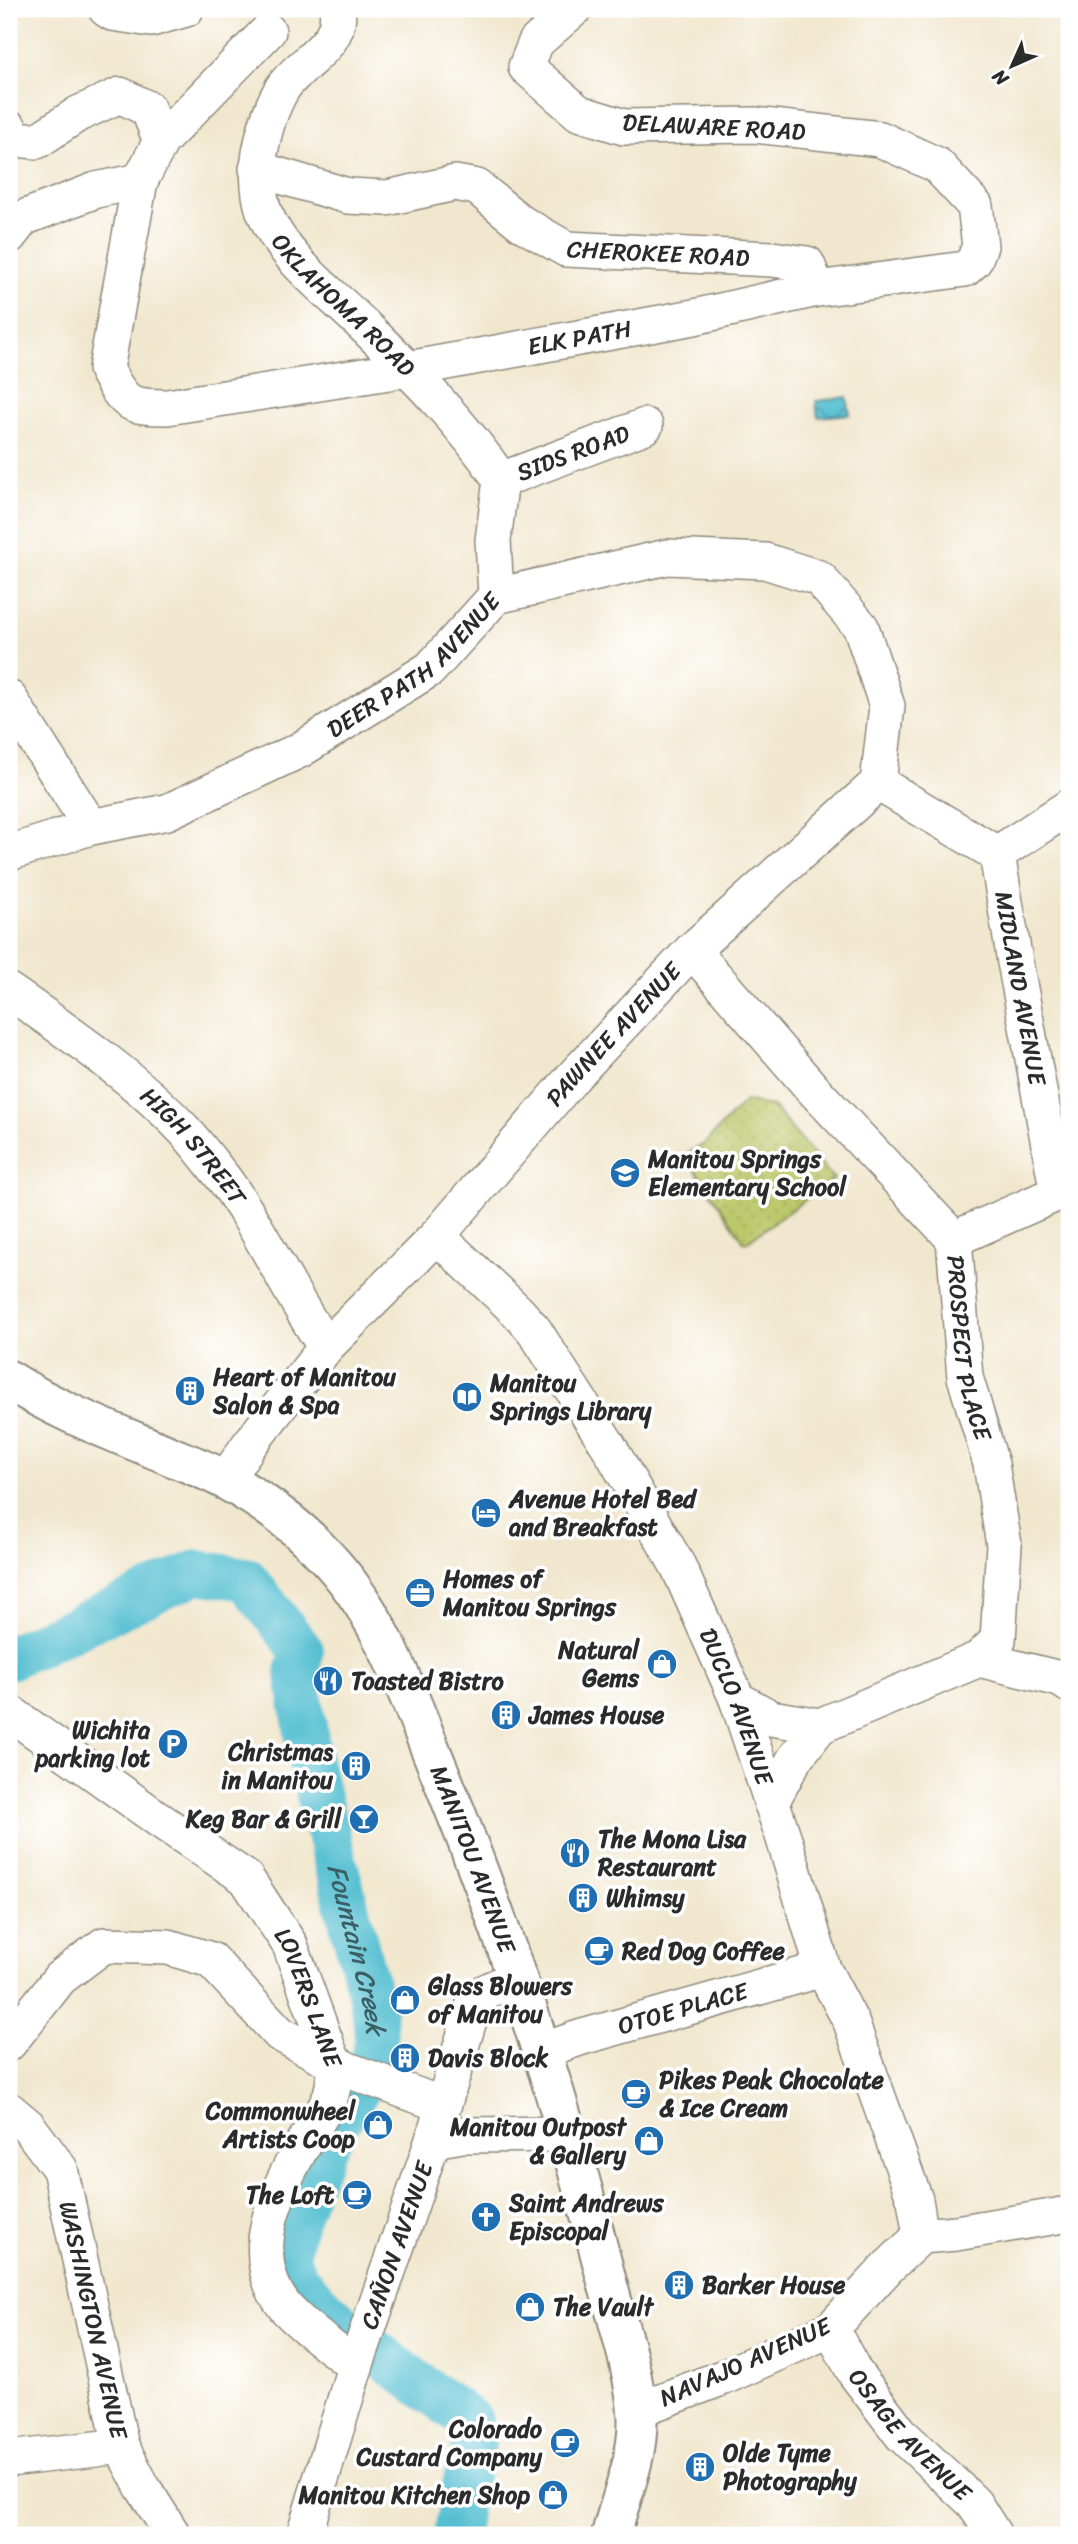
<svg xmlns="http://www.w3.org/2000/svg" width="1078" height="2544" font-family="Sriracha,sans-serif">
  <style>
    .green { fill: url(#green-dots); stroke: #737a4a; stroke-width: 2 }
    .water { fill: url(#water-waves); stroke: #40757e; stroke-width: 2 }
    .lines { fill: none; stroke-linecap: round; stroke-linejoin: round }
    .river { stroke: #55bfd1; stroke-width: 44 }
    .minor-casing { stroke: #8e897c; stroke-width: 38 }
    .major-casing { stroke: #8e897c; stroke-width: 42 }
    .minor { stroke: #fff; stroke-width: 35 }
    .major { stroke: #fff; stroke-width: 38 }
    .labels { text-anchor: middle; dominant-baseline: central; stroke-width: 7; stroke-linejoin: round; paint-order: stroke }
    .street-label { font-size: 24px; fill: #2b2b2b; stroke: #fff }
    .poi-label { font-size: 24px; font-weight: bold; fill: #2b2b2b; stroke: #fff; text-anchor: start }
    .water-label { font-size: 26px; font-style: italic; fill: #3a5f65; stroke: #fff }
  </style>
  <defs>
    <pattern id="green-dots" width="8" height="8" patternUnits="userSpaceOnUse" patternTransform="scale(1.75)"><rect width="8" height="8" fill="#bbc86a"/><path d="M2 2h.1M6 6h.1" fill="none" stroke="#a1ac5c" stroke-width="1.8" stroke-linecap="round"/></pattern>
    <pattern id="water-waves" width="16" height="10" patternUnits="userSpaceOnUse" patternTransform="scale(1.75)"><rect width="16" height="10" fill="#55bfd1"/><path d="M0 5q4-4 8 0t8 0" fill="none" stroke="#479baa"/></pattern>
  </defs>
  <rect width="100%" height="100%" fill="#fff"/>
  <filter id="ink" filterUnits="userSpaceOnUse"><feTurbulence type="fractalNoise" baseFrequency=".0143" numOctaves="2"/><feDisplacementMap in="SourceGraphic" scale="14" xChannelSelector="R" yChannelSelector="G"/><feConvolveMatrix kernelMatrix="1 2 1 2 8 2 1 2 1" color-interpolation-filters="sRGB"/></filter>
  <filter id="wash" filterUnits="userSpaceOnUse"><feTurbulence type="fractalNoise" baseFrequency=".00686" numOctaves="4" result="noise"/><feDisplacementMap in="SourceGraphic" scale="28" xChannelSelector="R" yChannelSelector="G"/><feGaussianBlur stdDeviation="1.57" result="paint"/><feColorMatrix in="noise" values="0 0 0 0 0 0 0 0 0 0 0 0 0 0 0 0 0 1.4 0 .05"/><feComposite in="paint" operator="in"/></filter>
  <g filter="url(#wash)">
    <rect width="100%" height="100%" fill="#f1e7ce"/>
    <polygon class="green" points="745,1101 773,1107 834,1179 745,1243 685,1155 704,1144"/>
    <polygon class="water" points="847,397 850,414 818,417 816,401"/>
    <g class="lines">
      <path class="river" id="s1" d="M9 1658 197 1572 246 1579 302 1651 297 1673 311 1767 374 2012C374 2020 376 2030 376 2038 375 2068 348 2104 334 2129 321 2152 285 2236 289 2260 295 2301 434 2394 471 2421L474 2444 461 2498 456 2535"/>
    </g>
  </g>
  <g filter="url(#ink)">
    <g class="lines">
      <g class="minor-casing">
        <g id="minor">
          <polyline points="106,9 112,13 151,19 186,9"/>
          <path id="s2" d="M337 9C344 45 298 63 282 89 270 109 264 130 260 153 257 170 258 200 266 216 285 259 327 290 360 322 411 371 461 421 501 480L493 540 496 596"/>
          <path id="s3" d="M268 31 161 141 140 181 106 369C124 404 128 407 167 407L408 369 694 317 817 289 965 269 974 261 980 246 975 206 937 165 880 139 754 125 624 127 579 113 526 67 536 42 574 9"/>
          <polyline points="9,128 16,139 37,141 78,114 120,95 148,109 161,141"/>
          <path id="s4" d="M257 169 348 196 387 198 455 183 477 187 521 223 566 249 772 259 807 264 817 289"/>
          <polyline points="9,236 23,218 96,190 140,181"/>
          <path id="s5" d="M501 480 645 426"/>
          <polyline points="9,698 91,827"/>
          <polyline points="878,783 997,854 1069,807"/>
          <path id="s6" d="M9 853 91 827 167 812 300 750 430 669 496 596 667 557 765 561 819 578 861 627 887 706 878 783"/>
          <path id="s7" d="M997 854 1015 962 1058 1193"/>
          <path id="s8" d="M692 950 811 1087 954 1239 965 1377 991 1464 1004 1545 998 1640 979 1659 1060 1679 1069 1685"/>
          <path id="s9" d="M9 991C68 1032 134 1077 184 1130 198 1145 211 1163 224 1179 263 1232 289 1294 326 1347"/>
          <path id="s10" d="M437 1236 517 1311 534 1330 608 1445 678 1566 737 1699 784 1839 823 1969 851 2022 915 2200 921 2236"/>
          <polyline points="954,1239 1058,1193"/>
          <path id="s11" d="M225 1480 249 1445 326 1347 437 1236 573 1077 692 950 878 783"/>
          <polyline points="737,1699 771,1718 820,1726"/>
          <path id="s12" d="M9 1712 161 1821 246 1878 290 1945 333 2062C338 2095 324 2109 308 2136 278 2186 242 2255 286 2308 306 2330 333 2347 355 2367"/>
          <polyline points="771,1802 794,1760 820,1726 979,1659"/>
          <polyline points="9,2043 60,1978 104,1945 168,1947 211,1960 280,2034 348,2070 443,2105"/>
          <path id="s13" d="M542 2051 579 2038 823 1969"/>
          <path id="s14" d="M9 2110 28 2126 60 2169 121 2446 142 2486 173 2535"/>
          <polyline points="433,2140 462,2135 567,2134"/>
          <path id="s15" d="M831 2329 855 2373 902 2435 974 2503 994 2535"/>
          <polyline points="637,2410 724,2377 831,2329 888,2267 921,2236 956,2233 1069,2214"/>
          <polyline points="9,2459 121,2446"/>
          <path id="s16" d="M304 2535 355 2367 433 2140 473 2007 487 1991 516 1978"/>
        </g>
      </g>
      <g class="major-casing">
        <g id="major">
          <path id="s17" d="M9 1380C61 1413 119 1434 175 1458 192 1465 211 1472 227 1481 265 1502 303 1530 332 1563 383 1620 408 1695 436 1763 504 1929 562 2100 605 2274 616 2318 633 2365 637 2411 641 2453 621 2495 611 2535"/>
        </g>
      </g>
      <use href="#minor" class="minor"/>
      <use href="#major" class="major"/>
    </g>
  </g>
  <defs>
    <g id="school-disc" transform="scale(1.575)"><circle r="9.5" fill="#1f6fb2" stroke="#fff"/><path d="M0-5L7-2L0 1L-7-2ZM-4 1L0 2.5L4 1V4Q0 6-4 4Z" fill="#fff"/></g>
    <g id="building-disc" transform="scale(1.575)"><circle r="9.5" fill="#1f6fb2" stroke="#fff"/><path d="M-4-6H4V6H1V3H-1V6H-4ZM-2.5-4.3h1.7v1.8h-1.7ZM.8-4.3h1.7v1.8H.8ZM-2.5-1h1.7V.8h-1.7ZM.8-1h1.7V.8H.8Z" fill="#fff"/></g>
    <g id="library-disc" transform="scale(1.575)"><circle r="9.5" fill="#1f6fb2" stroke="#fff"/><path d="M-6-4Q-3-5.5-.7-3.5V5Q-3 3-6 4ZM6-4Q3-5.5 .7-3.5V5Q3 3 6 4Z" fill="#fff"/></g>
    <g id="hotel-disc" transform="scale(1.575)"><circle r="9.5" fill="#1f6fb2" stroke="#fff"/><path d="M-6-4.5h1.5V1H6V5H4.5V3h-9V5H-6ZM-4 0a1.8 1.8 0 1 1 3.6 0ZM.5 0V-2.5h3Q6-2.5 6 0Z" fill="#fff"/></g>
    <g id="office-disc" transform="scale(1.575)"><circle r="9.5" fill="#1f6fb2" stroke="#fff"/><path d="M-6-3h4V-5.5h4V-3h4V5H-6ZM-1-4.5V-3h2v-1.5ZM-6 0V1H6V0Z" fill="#fff"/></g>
    <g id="shop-disc" transform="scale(1.575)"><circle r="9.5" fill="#1f6fb2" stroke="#fff"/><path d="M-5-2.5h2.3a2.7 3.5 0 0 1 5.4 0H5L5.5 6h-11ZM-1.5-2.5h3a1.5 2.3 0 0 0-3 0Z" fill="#fff"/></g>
    <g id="restaurant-disc" transform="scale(1.575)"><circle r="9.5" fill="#1f6fb2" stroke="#fff"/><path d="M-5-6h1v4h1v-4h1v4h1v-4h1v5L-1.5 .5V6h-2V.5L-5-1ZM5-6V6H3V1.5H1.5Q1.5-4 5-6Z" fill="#fff"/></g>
    <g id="parking-disc" transform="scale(1.575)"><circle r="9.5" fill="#1f6fb2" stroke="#fff"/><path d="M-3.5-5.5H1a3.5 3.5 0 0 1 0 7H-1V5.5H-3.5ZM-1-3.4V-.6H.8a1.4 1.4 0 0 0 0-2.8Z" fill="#fff"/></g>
    <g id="bar-disc" transform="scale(1.575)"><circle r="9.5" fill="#1f6fb2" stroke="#fff"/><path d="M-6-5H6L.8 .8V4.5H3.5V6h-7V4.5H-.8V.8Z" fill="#fff"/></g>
    <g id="cafe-disc" transform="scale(1.575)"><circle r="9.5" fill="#1f6fb2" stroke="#fff"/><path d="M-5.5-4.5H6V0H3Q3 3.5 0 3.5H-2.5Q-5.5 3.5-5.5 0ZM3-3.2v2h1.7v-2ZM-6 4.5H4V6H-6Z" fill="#fff"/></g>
    <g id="church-disc" transform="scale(1.575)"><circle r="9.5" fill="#1f6fb2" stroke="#fff"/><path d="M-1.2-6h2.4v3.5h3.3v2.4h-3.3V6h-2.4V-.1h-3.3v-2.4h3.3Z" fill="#fff"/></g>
  </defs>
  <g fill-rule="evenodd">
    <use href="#school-disc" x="625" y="1173"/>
    <use href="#building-disc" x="190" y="1391"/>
    <use href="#library-disc" x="467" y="1397"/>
    <use href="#hotel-disc" x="486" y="1513"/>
    <use href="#office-disc" x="420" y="1593"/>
    <use href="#shop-disc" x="662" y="1664"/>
    <use href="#restaurant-disc" x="328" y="1681"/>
    <use href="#building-disc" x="506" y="1715"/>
    <use href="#parking-disc" x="173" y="1744"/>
    <use href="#building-disc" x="356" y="1766"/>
    <use href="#bar-disc" x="364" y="1819"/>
    <use href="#restaurant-disc" x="575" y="1853"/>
    <use href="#building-disc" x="583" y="1898"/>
    <use href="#cafe-disc" x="599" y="1951"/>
    <use href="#shop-disc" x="405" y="2000"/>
    <use href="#building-disc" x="405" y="2058"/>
    <use href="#cafe-disc" x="636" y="2094"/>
    <use href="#shop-disc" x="378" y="2125"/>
    <use href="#shop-disc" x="649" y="2141"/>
    <use href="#cafe-disc" x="357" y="2195"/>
    <use href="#church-disc" x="486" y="2217"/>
    <use href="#building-disc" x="679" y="2285"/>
    <use href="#shop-disc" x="530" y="2307"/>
    <use href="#cafe-disc" x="565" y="2443"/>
    <use href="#building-disc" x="700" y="2467"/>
    <use href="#shop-disc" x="553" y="2495"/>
  </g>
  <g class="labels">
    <g class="street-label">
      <text transform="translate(714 127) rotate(3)">DELAWARE ROAD</text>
      <text stroke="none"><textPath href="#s4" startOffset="427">CHEROKEE ROAD</textPath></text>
      <text stroke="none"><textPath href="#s2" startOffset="352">OKLAHOMA ROAD</textPath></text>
      <text stroke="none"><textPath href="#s3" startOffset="887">ELK PATH</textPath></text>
      <text stroke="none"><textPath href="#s5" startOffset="77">SIDS ROAD</textPath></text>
      <text stroke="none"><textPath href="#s6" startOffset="453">DEER PATH AVENUE</textPath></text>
      <text stroke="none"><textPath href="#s7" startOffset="136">MIDLAND AVENUE</textPath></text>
      <text stroke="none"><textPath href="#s11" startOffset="592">PAWNEE AVENUE</textPath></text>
      <text stroke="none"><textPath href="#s9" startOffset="242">HIGH STREET</textPath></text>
      <text stroke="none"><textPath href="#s8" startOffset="500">PROSPECT PLACE</textPath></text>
      <text stroke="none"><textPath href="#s10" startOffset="564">DUCLO AVENUE</textPath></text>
      <text stroke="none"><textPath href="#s17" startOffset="704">MANITOU AVENUE</textPath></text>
      <text stroke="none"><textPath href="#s12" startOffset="425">LOVERS LANE</textPath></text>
      <text stroke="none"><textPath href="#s13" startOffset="147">OTOE PLACE</textPath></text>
      <text stroke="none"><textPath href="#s16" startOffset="304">CAÑON AVENUE</textPath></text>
      <text stroke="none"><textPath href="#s14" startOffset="233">WASHINGTON AVENUE</textPath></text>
      <text transform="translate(745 2362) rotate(-24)">NAVAJO AVENUE</text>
      <text stroke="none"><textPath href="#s15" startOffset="133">OSAGE AVENUE</textPath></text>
    </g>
    <g class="poi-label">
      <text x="648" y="1159">Manitou Springs<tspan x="648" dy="28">Elementary School</tspan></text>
      <text x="213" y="1377">Heart of Manitou<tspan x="213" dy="28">Salon &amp; Spa</tspan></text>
      <text x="490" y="1383">Manitou<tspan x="490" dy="28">Springs Library</tspan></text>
      <text x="509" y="1499">Avenue Hotel Bed<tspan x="509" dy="28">and Breakfast</tspan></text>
      <text x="443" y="1579">Homes of<tspan x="443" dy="28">Manitou Springs</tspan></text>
      <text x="639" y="1650" text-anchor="end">Natural<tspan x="639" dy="28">Gems</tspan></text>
      <text x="351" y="1681">Toasted Bistro</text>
      <text x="529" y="1715">James House</text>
      <text x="150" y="1730" text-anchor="end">Wichita<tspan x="150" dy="28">parking lot</tspan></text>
      <text x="333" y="1752" text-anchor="end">Christmas<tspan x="333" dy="28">in Manitou</tspan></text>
      <text x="341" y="1819" text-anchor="end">Keg Bar &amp; Grill</text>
      <text x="598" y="1839">The Mona Lisa<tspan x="598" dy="28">Restaurant</tspan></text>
      <text x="606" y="1898">Whimsy</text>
      <text x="622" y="1951">Red Dog Coffee</text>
      <text x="428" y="1986">Glass Blowers<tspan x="428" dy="28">of Manitou</tspan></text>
      <text x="428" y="2058">Davis Block</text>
      <text x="659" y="2080">Pikes Peak Chocolate<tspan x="659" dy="28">&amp; Ice Cream</tspan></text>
      <text x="355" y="2111" text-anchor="end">Commonwheel<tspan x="355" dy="28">Artists Coop</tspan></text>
      <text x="626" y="2127" text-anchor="end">Manitou Outpost<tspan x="626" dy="28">&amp; Gallery</tspan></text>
      <text x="334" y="2195" text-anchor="end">The Loft</text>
      <text x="509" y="2203">Saint Andrews<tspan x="509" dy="28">Episcopal</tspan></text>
      <text x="702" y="2285">Barker House</text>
      <text x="553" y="2307">The Vault</text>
      <text x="542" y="2429" text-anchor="end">Colorado<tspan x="542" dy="28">Custard Company</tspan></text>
      <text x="723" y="2453">Olde Tyme<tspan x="723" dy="28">Photography</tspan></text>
      <text x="530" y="2495" text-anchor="end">Manitou Kitchen Shop</text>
    </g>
    <g class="water-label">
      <text stroke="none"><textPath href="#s1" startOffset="653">Fountain Creek</textPath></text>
    </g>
  </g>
  <rect width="1078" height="2544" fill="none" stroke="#fff" stroke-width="35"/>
  <g transform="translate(1012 66) rotate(225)" stroke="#ffffff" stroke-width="5" paint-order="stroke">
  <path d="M0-5L12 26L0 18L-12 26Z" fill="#2b2b2b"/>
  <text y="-10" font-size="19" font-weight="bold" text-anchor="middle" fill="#2b2b2b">N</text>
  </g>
</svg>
